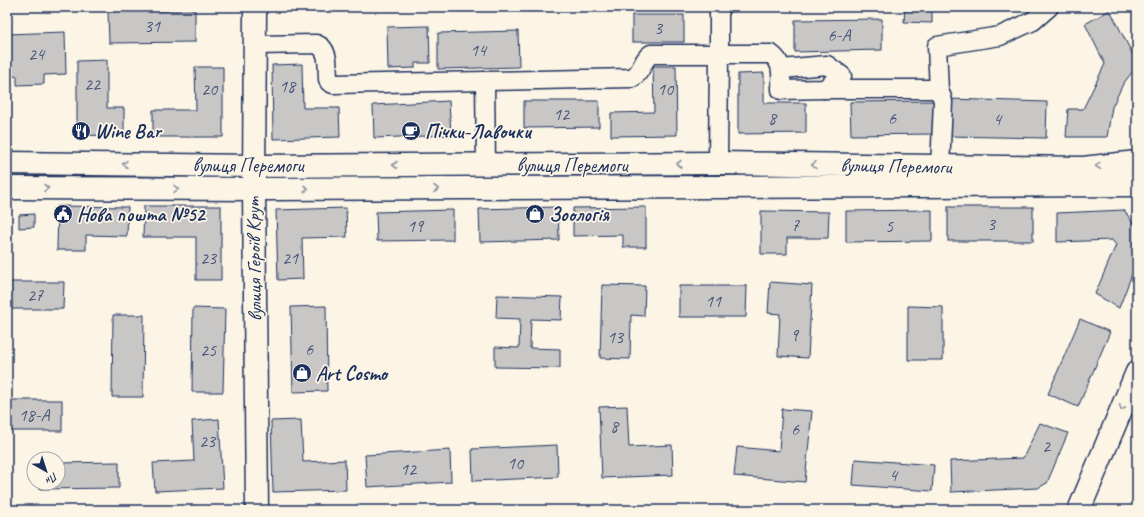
<svg xmlns="http://www.w3.org/2000/svg" width="1144" height="517" font-family="Caveat,sans-serif">
  <style>
    .building { fill: #c8c7c6; stroke: #1b2f5e }
    .lines { fill: none; stroke-linecap: round; stroke-linejoin: round }
    .minor-casing { stroke: #1b2f5e; stroke-width: 21 }
    .tertiary-casing { stroke: #1b2f5e; stroke-width: 25 }
    .secondary-casing { stroke: #1b2f5e; stroke-width: 25 }
    .minor { stroke: #fcf5e5; stroke-width: 18 }
    .tertiary { stroke: #fcf5e5; stroke-width: 22 }
    .secondary { stroke: #fcf5e5; stroke-width: 22 }
    .oneway { stroke: #8c92a2 }
    .labels { text-anchor: middle; dominant-baseline: central; stroke-width: 3.5; stroke-linejoin: round; paint-order: stroke }
    .number-label { font-size: 18px; fill: #465578 }
    .poi-label { font-size: 20px; font-weight: bold; fill: #1b2f5e; stroke: #fcf5e5; text-anchor: start }
    .street-label { font-size: 20px; fill: #1b2f5e; stroke: #fcf5e5 }
  </style>
  <rect width="100%" height="100%" fill="#fcf5e5"/>
  <filter id="ink" filterUnits="userSpaceOnUse"><feTurbulence type="fractalNoise" baseFrequency=".025" numOctaves="2"/><feDisplacementMap in="SourceGraphic" scale="8" xChannelSelector="R" yChannelSelector="G"/><feConvolveMatrix kernelMatrix="1 2 1 2 8 2 1 2 1" color-interpolation-filters="sRGB"/></filter>
  <g filter="url(#ink)">
    <g class="building">
      <polygon points="905,7 932,7 932,23 904,22"/>
      <polygon points="195,10 195,42 109,43 108,11"/>
      <polygon points="1110,10 1137,63 1137,66 1123,84 1112,107 1107,137 1066,137 1068,109 1083,109 1105,64 1085,24"/>
      <rect x="632" y="15" width="52" height="27"/>
      <polygon points="882,19 882,50 795,52 795,20"/>
      <polygon points="429,26 430,63 415,63 415,68 388,69 387,27"/>
      <polygon points="518,31 519,67 438,69 438,33"/>
      <polygon points="65,32 66,74 44,75 44,84 17,85 17,76 7,77 7,34"/>
      <polygon points="107,60 107,108 124,108 124,136 77,135 77,61"/>
      <polygon points="302,64 303,108 339,108 340,137 273,139 272,65"/>
      <polygon points="653,66 676,66 677,135 611,136 611,113 654,112"/>
      <polygon points="195,67 223,67 223,137 153,137 153,110 196,110"/>
      <polygon points="764,73 764,103 806,103 806,133 738,134 738,74"/>
      <polygon points="948,99 1047,102 1046,138 947,136"/>
      <polygon points="449,101 451,135 374,138 373,105"/>
      <polygon points="524,101 599,101 599,127 524,128"/>
      <polygon points="934,101 934,134 851,135 850,102"/>
      <polygon points="58,206 128,207 127,236 86,235 86,250 57,250"/>
      <polygon points="144,206 221,206 221,280 196,280 196,237 143,237"/>
      <polygon points="558,207 559,240 480,242 479,209"/>
      <polygon points="646,207 646,247 623,247 623,235 573,236 573,208"/>
      <rect x="948" y="207" width="85" height="34"/>
      <polygon points="346,208 347,237 302,238 303,279 278,280 276,210"/>
      <polygon points="453,210 453,240 377,241 376,212"/>
      <polygon points="932,210 932,241 846,242 846,211"/>
      <polygon points="1124,210 1137,229 1137,261 1119,308 1095,294 1116,245 1112,240 1057,242 1057,213"/>
      <polygon points="761,211 829,212 828,238 787,238 787,254 761,254"/>
      <polygon points="34,214 34,227 19,228 19,215"/>
      <polygon points="7,282 64,282 63,309 7,309"/>
      <polygon points="770,282 812,285 808,358 778,356 780,314 768,313"/>
      <polygon points="602,285 645,286 644,316 631,315 630,359 600,358"/>
      <polygon points="679,286 747,286 746,317 679,317"/>
      <polygon points="497,295 562,297 561,320 531,319 530,348 560,349 560,368 495,367 495,347 519,348 520,319 496,318"/>
      <polygon points="326,306 327,391 293,392 291,307"/>
      <polygon points="908,306 943,307 943,360 908,360"/>
      <polygon points="193,308 225,309 223,392 192,392"/>
      <polygon points="113,315 144,315 143,397 112,397"/>
      <polygon points="1080,319 1110,332 1078,407 1048,394"/>
      <rect x="7" y="400" width="55" height="31"/>
      <polygon points="627,406 629,447 672,445 673,475 602,478 599,407"/>
      <polygon points="782,409 812,411 805,482 734,476 737,447 779,451"/>
      <polygon points="219,419 223,488 155,491 153,463 194,461 192,421"/>
      <polygon points="301,420 303,462 345,460 346,490 273,492 271,421"/>
      <polygon points="1040,423 1068,433 1047,483 1038,488 951,492 950,461 1023,458"/>
      <polygon points="557,445 558,477 473,481 472,449"/>
      <polygon points="450,450 451,482 367,487 365,455"/>
      <polygon points="855,459 934,465 932,491 853,485"/>
      <polygon points="119,462 119,488 40,489 40,483 58,483 58,463"/>
    </g>
    <g class="lines">
      <g class="minor-casing">
        <g id="minor">
          <path d="M255 45 316 44C330 49 327 66 328 79L329 82 333 84 485 81 486 165"/>
          <path d="M485 81 632 78C644 71 641 60 651 54H771C784 63 781 76 781 90L824 89 842 76 827 65 781 69"/>
          <path d="M824 89H934C940 92 942 95 943 102L940 167"/>
          <polyline points="939,91 937,46 1000,36 1033,21 1049,7"/>
          <polyline points="718,163 719,54 719,7"/>
        </g>
      </g>
      <g class="tertiary-casing">
        <g id="tertiary">
          <polyline points="255,7 254,189 257,510"/>
          <polyline points="1079,510 1137,372"/>
        </g>
      </g>
      <g class="secondary-casing">
        <g id="secondary">
          <polyline points="7,163 254,166 718,163 1083,168 1137,162"/>
          <polyline points="7,188 271,189 1137,185"/>
        </g>
      </g>
      <use href="#minor" class="minor"/>
      <use href="#tertiary" class="tertiary"/>
      <use href="#secondary" class="secondary"/>
    </g>
    <defs><path id="oneway-chevron" d="M-2-3.5L2.5 0L-2 3.5" fill="none" stroke-width="1.6" stroke-linecap="round" stroke-linejoin="round"/></defs>
    <g class="oneway">
      <use href="#oneway-chevron" transform="translate(125 164) rotate(-179)"/>
      <use href="#oneway-chevron" transform="translate(679 164) rotate(180)"/>
      <use href="#oneway-chevron" transform="translate(395 165) rotate(-180)"/>
      <use href="#oneway-chevron" transform="translate(814 165) rotate(-179)"/>
      <use href="#oneway-chevron" transform="translate(1098 166) rotate(174)"/>
      <use href="#oneway-chevron" transform="translate(46 188)"/>
      <use href="#oneway-chevron" transform="translate(176 189) rotate(1)"/>
      <use href="#oneway-chevron" transform="translate(306 189)"/>
      <use href="#oneway-chevron" transform="translate(436 189)"/>
      <use href="#oneway-chevron" transform="translate(1122 408) rotate(113)"/>
    </g>
  </g>
  <defs>
    <g id="restaurant-disc" transform="scale(1)"><circle r="9.5" fill="#1b2f5e" stroke="#fcf5e5"/><path d="M-5-6h1v4h1v-4h1v4h1v-4h1v5L-1.5 .5V6h-2V.5L-5-1ZM5-6V6H3V1.5H1.5Q1.5-4 5-6Z" fill="#fff"/></g>
    <g id="cafe-disc" transform="scale(1)"><circle r="9.5" fill="#1b2f5e" stroke="#fcf5e5"/><path d="M-5.5-4.5H6V0H3Q3 3.5 0 3.5H-2.5Q-5.5 3.5-5.5 0ZM3-3.2v2h1.7v-2ZM-6 4.5H4V6H-6Z" fill="#fff"/></g>
    <g id="civic-disc" transform="scale(1)"><circle r="9.5" fill="#1b2f5e" stroke="#fcf5e5"/><path d="M-.6-6.5H3V-4.5H.6V-3L4-1V1h2V6H-6V1h2V-1L-.6-3ZM-1.2 2.5V6h2.4V2.5Z" fill="#fff"/></g>
    <g id="shop-disc" transform="scale(1)"><circle r="9.5" fill="#1b2f5e" stroke="#fcf5e5"/><path d="M-5-2.5h2.3a2.7 3.5 0 0 1 5.4 0H5L5.5 6h-11ZM-1.5-2.5h3a1.5 2.3 0 0 0-3 0Z" fill="#fff"/></g>
  </defs>
  <g fill-rule="evenodd">
    <use href="#restaurant-disc" x="81" y="131"/>
    <use href="#cafe-disc" x="411" y="131"/>
    <use href="#civic-disc" x="63" y="214"/>
    <use href="#shop-disc" x="535" y="214"/>
    <use href="#shop-disc" x="302" y="373"/>
  </g>
  <g class="labels">
    <g class="number-label">
      <text x="152" y="26">31</text>
      <text x="658" y="28">3</text>
      <text x="839" y="35">6-А</text>
      <text x="478" y="50">14</text>
      <text x="36" y="54">24</text>
      <text x="92" y="84">22</text>
      <text x="287" y="86">18</text>
      <text x="209" y="89">20</text>
      <text x="665" y="89">10</text>
      <text x="561" y="114">12</text>
      <text x="772" y="118">8</text>
      <text x="892" y="118">6</text>
      <text x="997" y="119">4</text>
      <text x="991" y="224">3</text>
      <text x="795" y="225">7</text>
      <text x="415" y="226">19</text>
      <text x="889" y="226">5</text>
      <text x="208" y="258">23</text>
      <text x="290" y="258">21</text>
      <text x="35" y="295">27</text>
      <text x="713" y="301">11</text>
      <text x="794" y="335">9</text>
      <text x="615" y="337">13</text>
      <text x="309" y="349">6</text>
      <text x="208" y="350">25</text>
      <text x="34" y="415">18-А</text>
      <text x="614" y="426">8</text>
      <text x="795" y="429">6</text>
      <text x="207" y="441">23</text>
      <text x="1046" y="446">2</text>
      <text x="515" y="463">10</text>
      <text x="408" y="469">12</text>
      <text x="893" y="475">4</text>
    </g>
    <g class="poi-label">
      <text x="95" y="131">Wine Bar</text>
      <text x="425" y="131">Пічки-Лавочки</text>
      <text x="77" y="214">Нова пошта №52</text>
      <text x="549" y="214">Зоологія</text>
      <text x="316" y="373">Art Cosmo</text>
    </g>
    <g class="street-label">
      <text x="248" y="165">вулиця Перемоги</text>
      <text x="572" y="165">вулиця Перемоги</text>
      <text transform="translate(896 166) rotate(1)">вулиця Перемоги</text>
      <text transform="translate(254 259) rotate(-91)">вулиця Героїв Крут</text>
    </g>
  </g>
  <rect width="1144" height="517" fill="none" stroke="#fcf5e5" stroke-width="24"/>
  <rect x="12" y="12" width="1120" height="493" fill="none" stroke="#1b2f5e" stroke-width="1.5" filter="url(#ink)"/>
  <g transform="translate(46 471) rotate(141)"><circle r="19" fill="#fcf5e5" stroke="#a2a6af"/>
  <path d="M0-3L7 15L0 10L-7 15Z" fill="#1b2f5e"/>
  <text y="-6" font-size="11" font-weight="bold" text-anchor="middle" fill="#1b2f5e">Пн</text>
  </g>
</svg>
